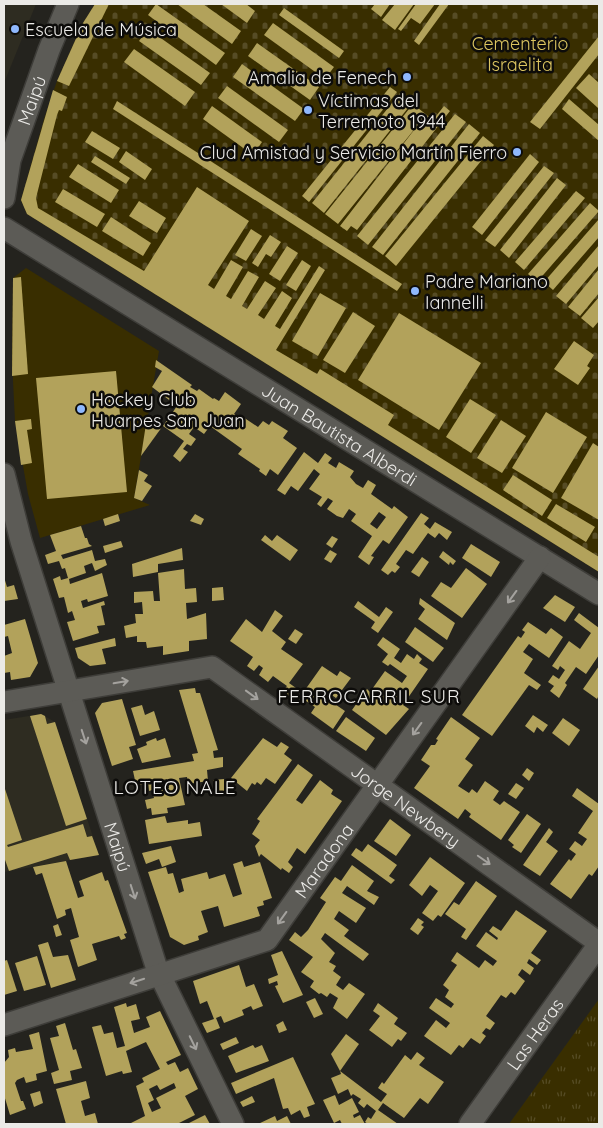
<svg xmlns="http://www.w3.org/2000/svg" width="603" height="1128" font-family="Quicksand,sans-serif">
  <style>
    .built { fill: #2e2c21 }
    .cemetery { fill: url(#cemetery-stones) }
    .park { fill: url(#park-tufts) }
    .pitch { fill: #392e00 }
    .building { fill: #b2a25b; fill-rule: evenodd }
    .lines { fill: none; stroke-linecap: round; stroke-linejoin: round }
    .minor-casing { stroke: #3e3d39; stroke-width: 24 }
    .minor { stroke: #5c5b56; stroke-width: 21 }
    .oneway { stroke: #a4a29e }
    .poi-dot { fill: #8fb8fd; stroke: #0d0c0a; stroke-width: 2 }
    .labels { text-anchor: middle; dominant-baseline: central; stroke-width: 5; stroke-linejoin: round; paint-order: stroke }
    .poi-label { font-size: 18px; fill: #ebeae7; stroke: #0d0c0a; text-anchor: start }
    .park-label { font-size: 18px; fill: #dcc560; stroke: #0d0c0a }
    .street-label { font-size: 18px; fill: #ebeae7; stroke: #0d0c0a }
    .neighbourhood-label { font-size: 19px; letter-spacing: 1px; fill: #ebeae7; stroke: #0d0c0a }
  </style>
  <defs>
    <pattern id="cemetery-stones" width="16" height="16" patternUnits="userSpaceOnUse" patternTransform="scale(1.25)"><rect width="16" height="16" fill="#392e00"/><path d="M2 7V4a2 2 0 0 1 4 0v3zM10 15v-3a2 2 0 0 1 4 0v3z" fill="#564c25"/></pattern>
    <pattern id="park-tufts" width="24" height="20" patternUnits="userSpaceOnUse" patternTransform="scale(1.25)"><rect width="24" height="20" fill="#392e00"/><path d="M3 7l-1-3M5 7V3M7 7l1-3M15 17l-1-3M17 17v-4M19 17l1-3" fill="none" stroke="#564c25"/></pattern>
  </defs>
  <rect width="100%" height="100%" fill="#24231e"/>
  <g class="built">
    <polygon points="4,4 36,4 4,83"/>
    <polygon points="41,714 55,722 99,855 4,872 4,720"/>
  </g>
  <polygon class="cemetery" points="95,4 599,4 599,572 27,214 21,200 44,119 57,81 83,23"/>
  <polygon class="park" points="599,999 599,1124 509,1124"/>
  <polygon class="pitch" points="26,268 159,351 134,498 150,505 40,538 28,494 15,421 12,361 13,278"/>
  <g class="building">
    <polygon points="95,4 109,4 69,86 57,81 83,23"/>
    <polygon points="156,4 225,53 216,65 148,15"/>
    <polygon points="177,4 203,4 241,31 232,44"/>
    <polygon points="221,4 246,4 255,11 247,23"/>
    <polygon points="375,4 390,4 381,17 371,9"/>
    <polygon points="395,4 414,4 395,30 382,20"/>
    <polygon points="416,4 435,4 420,24 411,18 401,31 398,29"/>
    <polygon points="440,4 449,4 419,45 414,41"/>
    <polygon points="284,8 344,51 339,58 279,15"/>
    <polygon points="273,23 334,67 325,79 264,35"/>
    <polygon points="148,29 210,73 201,85 139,41"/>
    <polygon points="599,36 599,54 540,129 530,122"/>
    <polygon points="257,43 319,87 310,100 248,56"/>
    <polygon points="134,49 195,92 185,106 124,62"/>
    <polygon points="242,64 304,109 295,121 233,77"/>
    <polygon points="589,74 599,83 598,108 576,88"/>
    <polygon points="227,86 288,130 279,142 218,98"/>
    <polygon points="390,87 397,92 309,202 302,196"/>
    <polygon points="53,90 67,97 62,111 59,110 57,115 36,198 38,208 144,271 197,187 249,221 208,285 214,289 231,260 243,267 226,296 231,299 248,271 259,277 242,306 247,309 265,281 276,288 258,315 264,319 282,291 292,298 275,326 280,329 319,266 325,270 276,350 317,374 320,369 394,415 388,425 599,557 599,572 27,214 21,200"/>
    <polygon points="400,93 412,103 324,213 312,203"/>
    <polygon points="569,99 599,125 599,141 562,109"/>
    <polygon points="117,101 402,284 397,291 113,109"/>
    <polygon points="413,104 433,120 444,106 450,111 357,230 351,226 347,231 340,226 421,121 338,224 325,214"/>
    <polygon points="212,106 262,142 253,155 203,119"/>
    <polygon points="455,114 466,122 368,245 357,236"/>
    <polygon points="469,124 480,133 383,255 372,247"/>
    <polygon points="92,131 120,148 113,159 85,142"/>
    <polygon points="483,136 494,145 396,266 385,256"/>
    <polygon points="126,151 152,169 145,180 119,162"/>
    <polygon points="530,154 539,162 482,235 472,227"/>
    <polygon points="95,156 130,178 126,184 91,162"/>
    <polygon points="78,164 119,190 111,203 69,177"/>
    <polygon points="544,166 554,173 495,247 485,240"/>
    <polygon points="557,178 566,185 509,258 500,250"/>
    <polygon points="63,189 105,214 97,227 55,202"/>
    <polygon points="576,191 585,198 524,270 515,262"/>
    <polygon points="139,201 166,218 157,233 129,216"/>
    <polygon points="590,203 599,211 537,282 528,274"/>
    <polygon points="111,217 151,243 143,256 102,231"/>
    <polygon points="599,219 599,237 553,290 544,282"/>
    <polygon points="251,229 262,236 246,261 235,255"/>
    <polygon points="270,235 281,242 271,257 266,254 258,267 252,263"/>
    <polygon points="599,245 599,265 566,304 556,296"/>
    <polygon points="287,246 298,253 280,281 269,274"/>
    <polygon points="302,260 311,266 296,291 286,285"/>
    <polygon points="599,269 599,293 580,316 568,307"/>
    <polygon points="21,277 28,374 12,376 13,278"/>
    <polygon points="320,293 346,308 318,356 292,341"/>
    <polygon points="599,297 599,321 593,328 581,318"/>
    <polygon points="353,312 375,326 345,373 323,360"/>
    <polygon points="399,313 481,363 439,430 358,380"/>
    <polygon points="574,341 594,355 587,366 590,368 578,385 554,369"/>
    <polygon points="156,360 192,385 190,387 197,391 199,389 213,399 214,398 219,401 225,392 241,404 234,414 242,419 243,417 258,427 263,421 269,425 272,421 288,431 283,438 297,448 278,475 270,469 266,476 259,471 260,469 238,454 242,449 210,426 204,434 194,427 189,434 196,439 191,446 187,444 183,449 188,452 180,462 173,456 184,441 163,426 177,406 152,387 162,371 155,367"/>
    <polygon points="116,371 127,492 47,499 36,378"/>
    <polygon points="470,399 496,415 471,453 446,437"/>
    <polygon points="546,412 587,437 553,493 512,468"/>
    <polygon points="31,419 32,429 27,430 32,463 21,465 15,421"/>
    <polygon points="501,420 526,436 502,473 477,458"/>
    <polygon points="146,424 162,427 141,456"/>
    <polygon points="593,443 599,447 599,520 561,498"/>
    <path d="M304 452 318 463 325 453 332 458 328 463 336 468 339 462 354 471 350 477 356 484 363 488 368 480 376 485 371 494 392 509 394 506 408 517 389 544 383 540 371 556 374 557 369 565 358 557 372 536 351 521 356 514 349 509 343 518 337 516 327 509 333 501 328 498 321 507 317 504 322 497 309 489 320 474 314 469 298 491 291 486 285 495 277 490ZM379 512 386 517 377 529 370 524Z"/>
    <polygon points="139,470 148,475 144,481 152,486 142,501 134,498"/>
    <polygon points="513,475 552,500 542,516 503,490"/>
    <polygon points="556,504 595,527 586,542 547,518"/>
    <polygon points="421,513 429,518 424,524 430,529 435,522 452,532 447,540 439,533 435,538 428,533 413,554 406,550 396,564 400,567 395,573 392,571 388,575 381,570"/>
    <polygon points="118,514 120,521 105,526 103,519"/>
    <polygon points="195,514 204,519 201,525 190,521"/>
    <polygon points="81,526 85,538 87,538 89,544 92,546 61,555 63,559 92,550 95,561 105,559 107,565 95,571 92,563 84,566 86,573 69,579 70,584 102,573 108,596 88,602 87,599 81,601 83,608 104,601 105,605 101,606 105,625 97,626 99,633 73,641 67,622 75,620 72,611 68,613 64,597 59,598 53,579 60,576 61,580 68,578 65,568 62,569 59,561 48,564 45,555 56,551 50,535"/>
    <polygon points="265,535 272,541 277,535 298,550 290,561 261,540"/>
    <polygon points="332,536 338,539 332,548 326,544"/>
    <polygon points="121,541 123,547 105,553 103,546"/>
    <polygon points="471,544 500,562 491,577 462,558"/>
    <polygon points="182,548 183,560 158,564 158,572 133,577 132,564"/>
    <polygon points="330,550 337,554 331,563 324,559"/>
    <polygon points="443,551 456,561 453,565 450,562 449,565 439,557"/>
    <polygon points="422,557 429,562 419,577 411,572"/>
    <polygon points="466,568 487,584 462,618 431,596 441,582 451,588"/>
    <polygon points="184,569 185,589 196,588 197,602 186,603 187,619 206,613 207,639 189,641 189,651 163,655 163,646 147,648 146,642 137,642 137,636 126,638 124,626 136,623 135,614 143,614 142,602 134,603 134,592 153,591 154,601 160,601 158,573"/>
    <polygon points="4,577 7,587 14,585 18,599 4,601"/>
    <polygon points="223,587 224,600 212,601 212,588"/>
    <polygon points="555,595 575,607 565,622 543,608"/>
    <polygon points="420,598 455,623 447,640 418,619 425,609 419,604"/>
    <polygon points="358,601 379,617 386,607 393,612 378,633 371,628 375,622 354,607"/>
    <polygon points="275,610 283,616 272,631 286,642 281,649 303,664 289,683 296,688 290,697 282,692 287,686 273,676 268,682 259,675 263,668 259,665 254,671 247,666 253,657 230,641 246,619 262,632"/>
    <polygon points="579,613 599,628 599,655 586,674 576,667 565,683 567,685 559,698 550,691 554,686 548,682 553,675 559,679 565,670 560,666 558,670 552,666 569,641 580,649 591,633 574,620"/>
    <polygon points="25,619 38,663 30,677 11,680 10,672 4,673 4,656 12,653 8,636 4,637 4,625"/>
    <polygon points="528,622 546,634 551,628 563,637 549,658 529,644 523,652 533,659 524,673 541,685 537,690 529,685 492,736 462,715 518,636 521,638 525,632 522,630"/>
    <polygon points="415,627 444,648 433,662 405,642"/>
    <polygon points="295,629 303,634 296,644 288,639"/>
    <polygon points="383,637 400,649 394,658 401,663 407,654 414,659 417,654 422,659 419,663 428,669 403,705 409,709 386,735 352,710 367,689 370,692 385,671 402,683 407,676 390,664 388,666 382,662 388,654 377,645"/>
    <polygon points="115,638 116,646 102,649 106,664 90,666 78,658 75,648"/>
    <polygon points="322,666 337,676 340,671 351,678 336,698 326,691 323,696 345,711 333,729 311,713 315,707 300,697"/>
    <polygon points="599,666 599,695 597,699 583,689"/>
    <path d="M195 688 196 693H200L218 750 213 751 214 758 223 757V767L207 770 208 781 188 784 187 777 179 778 185 805 167 808 168 813 152 815 151 808 147 809 145 800 154 798 152 790 149 791 148 784 136 785 133 771 194 761 192 754 198 753 179 690ZM167 779 169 788 159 789 158 781Z"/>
    <polygon points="122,699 136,745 129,747 133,759 112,766 95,713 102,703"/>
    <polygon points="142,705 145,715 154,711 160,730 140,736 131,708"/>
    <polygon points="41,714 45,716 47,724 55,722 87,819 66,826 30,716"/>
    <polygon points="533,715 548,725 543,732 537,727 534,733 525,726"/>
    <polygon points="346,717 375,738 366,751 336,731"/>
    <polygon points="451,717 480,738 465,759 473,765 458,786 469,793 472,789 477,793 485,781 499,791 493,800 500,805 504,801 520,812 501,840 469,817 471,814 465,809 458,819 414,788 430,766 421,760 431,745 435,745 438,740 436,739"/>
    <polygon points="563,718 580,730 569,746 552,733"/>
    <polygon points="156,738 157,741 165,738 171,757 142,763 137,749 147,745 146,742"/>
    <polygon points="263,738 277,747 281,742 289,747 284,754 292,760 275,784 266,778 261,785 257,782 255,785 252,783 247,791 231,778"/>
    <polygon points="298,764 313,775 296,800 302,804 320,780 333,790 331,794 342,801 305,854 297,848 288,862 293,867 289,873 282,868 281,870 261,854 259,857 255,846 260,840 252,834 260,821 257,819"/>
    <polygon points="527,768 534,773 529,781 522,775"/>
    <polygon points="224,779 224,792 216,793 213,780"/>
    <polygon points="516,783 524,788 516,799 508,794"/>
    <polygon points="4,786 22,840 7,845 8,847 83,824 87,837 92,836 99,855 70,860 67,853 9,871 4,857"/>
    <polygon points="577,788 599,804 599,866 592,876 589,874 571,899 550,884 569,859 571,861 576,854 569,849 575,841 582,846 587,839 578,833 593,811 572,796"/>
    <polygon points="527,814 541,824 521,853 512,847 514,845 508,840"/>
    <polygon points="165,816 167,823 188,820 188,824 200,822 202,836 149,844 145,820"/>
    <polygon points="390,819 411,835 396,856 374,841"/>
    <polygon points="549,828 553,832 546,842 558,851 540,876 523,865"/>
    <polygon points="368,844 397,865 389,876 395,880 391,884 351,855 356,848 362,852"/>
    <polygon points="171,846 176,862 162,867 159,859 146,864 142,853"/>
    <polygon points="430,857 465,883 441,917 438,915 433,921 422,913 438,891 430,885 422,896 409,885"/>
    <polygon points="66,861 78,898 84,896 79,881 102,872 105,881 108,880 127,933 124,934 126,938 121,940 119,936 92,944 97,960 78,967 70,940 79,937 71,908 65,910 66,915 57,919 42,873 36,875 33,867"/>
    <polygon points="242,861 244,867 260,862 272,898 263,901 264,905 257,907 260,916 224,927 218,906 201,911 208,932 198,936 199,940 184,945 170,937 148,872 166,867 168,874 173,873 179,893 184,891 181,879 207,872 209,879 225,874 233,897 242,894 233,864"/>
    <polygon points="352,865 374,881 367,891 379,897 374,905 347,886 342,893 366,908 356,923 339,911 334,919 349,930 344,936 369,954 363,961 325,933 321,939 335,953 329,962 336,966 333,971 341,977 336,985 343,990 349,983 365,994 347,1019 333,1008 338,998 330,993 327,997 321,993 319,994 310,987 314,981 301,972 313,957 289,940 295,932 301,937 308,930 326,902 320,898 335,877 341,881"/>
    <polygon points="476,881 497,896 466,940 461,937 466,929 445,914 454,902 459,905"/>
    <polygon points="516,910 547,931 531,953 541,960 537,965 529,959 527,963 534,968 530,975 522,969 518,975 525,981 515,995 511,992 506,998 501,995 486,1016 495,1023 490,1030 486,1028 482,1033 486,1036 480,1044 471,1038 463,1048 459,1045 451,1055 424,1036 436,1020 446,1028 450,1023 429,1008 436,998 451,1008 454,1004 445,997 449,990 443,985 457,965 451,961 457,952 479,968 485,960 493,966 497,961 476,946 486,932 497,940 498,938 489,931 493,926 501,931"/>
    <polygon points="418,918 424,922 421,925 424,927 418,935 410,929"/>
    <polygon points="58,924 62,935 56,937 53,926"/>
    <polygon points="48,942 53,957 68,955 76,980 51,988 38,945"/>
    <polygon points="282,951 303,995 283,1003 275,986 278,985 277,981 269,984 268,979 278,975 271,955"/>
    <polygon points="37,956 46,985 24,991 15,963"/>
    <polygon points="7,960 17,991 4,995 4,961"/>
    <polygon points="239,965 246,987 254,984 263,1006 253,1010 251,1006 242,1010 244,1015 224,1023 221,1016 216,1018 220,1028 207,1033 202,1023 214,1019 207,1001 200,1004 193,981"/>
    <polygon points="315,998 323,1014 314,1018 306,1002"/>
    <path d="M126 1003 127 1007 136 1004 140 1019 131 1021 134 1033 150 1027 146 1017 160 1011 181 1055 166 1062 168 1065 175 1062 180 1072 188 1068 198 1089 185 1096 195 1115 177 1124H129L145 1116 136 1086 144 1082 142 1078 160 1069 146 1042 126 1051 132 1072 123 1074 122 1071 106 1076 92 1027 101 1025 104 1034 113 1032 117 1048 125 1046 114 1007ZM174 1083 176 1088 156 1098 161 1108 152 1112 148 1103 154 1100 149 1089 157 1085 160 1090Z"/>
    <polygon points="378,1003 398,1018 394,1024 407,1033 401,1041 398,1039 392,1047 369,1030 380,1016 373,1011"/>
    <polygon points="283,1021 287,1030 279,1033 276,1025"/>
    <polygon points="65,1023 73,1050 76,1049 82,1068 70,1071 72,1080 54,1084 51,1073 59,1070 50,1038 59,1036 56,1026"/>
    <polygon points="39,1032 47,1071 36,1074 37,1080 26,1083 24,1077 17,1080 15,1083 21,1101 23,1101 26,1109 10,1115 4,1095 4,1063 9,1057 8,1050 15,1048 16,1052 33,1049 29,1035"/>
    <polygon points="346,1034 359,1044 340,1071 331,1054"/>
    <polygon points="236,1037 239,1043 223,1050 220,1044"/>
    <polygon points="253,1045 255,1048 262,1045 269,1061 236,1073 228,1056"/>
    <polygon points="417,1052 425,1058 419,1065 444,1082 428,1104 420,1098 404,1118 383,1103 378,1110 398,1124 368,1124 365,1122 368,1117 371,1119 376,1111 367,1104 364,1108 358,1103 361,1099 353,1094 351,1096 348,1089 338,1094 331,1078 341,1074 340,1071 381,1102 387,1094 378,1088 382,1082 384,1084 405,1055 411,1060"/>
    <polygon points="293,1057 315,1104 307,1107 310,1116 304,1118 300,1110 291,1115 288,1108 283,1109 274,1078 236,1094 231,1083"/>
    <polygon points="86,1081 90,1098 81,1101 85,1116 95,1113 98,1124 66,1124 56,1089"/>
    <polygon points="40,1091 43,1103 34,1107 30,1094"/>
    <polygon points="335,1095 339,1105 352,1098 359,1112 353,1115 354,1118 360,1115 365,1124 342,1124 340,1120 334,1123 323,1100"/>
    <polygon points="252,1096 255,1102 243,1107 240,1102"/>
    <polygon points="205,1115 210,1124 187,1124"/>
    <polygon points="275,1116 277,1121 287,1116 291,1124 258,1124"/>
  </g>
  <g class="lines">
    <g class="minor-casing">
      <g id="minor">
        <path id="s1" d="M4 198 10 160 49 50 68 4"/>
        <path id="s2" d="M4 228 599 594"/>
        <path id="s3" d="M4 474 21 541 157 969 233 1124"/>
        <path id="s4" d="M4 702 212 667 599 943"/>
        <path id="s5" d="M4 1025 267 940 540 557"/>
        <path id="s6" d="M470 1124 599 944"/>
      </g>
    </g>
    <use href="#minor" class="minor"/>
  </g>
  <defs><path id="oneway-shaft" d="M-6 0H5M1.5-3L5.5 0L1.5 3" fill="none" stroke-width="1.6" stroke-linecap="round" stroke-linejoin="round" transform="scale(1.25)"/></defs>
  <g class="oneway">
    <use href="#oneway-shaft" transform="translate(512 597) rotate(126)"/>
    <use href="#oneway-shaft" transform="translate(121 682) rotate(-10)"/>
    <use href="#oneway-shaft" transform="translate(252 695) rotate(36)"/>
    <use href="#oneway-shaft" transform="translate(417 729) rotate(126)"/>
    <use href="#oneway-shaft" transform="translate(84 737) rotate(72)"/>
    <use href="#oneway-shaft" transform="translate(484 860) rotate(35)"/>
    <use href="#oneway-shaft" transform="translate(133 892) rotate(72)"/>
    <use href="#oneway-shaft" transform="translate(282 918) rotate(126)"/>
    <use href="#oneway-shaft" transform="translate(137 981) rotate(162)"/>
    <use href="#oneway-shaft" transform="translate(193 1043) rotate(64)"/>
  </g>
  <g class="poi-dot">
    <circle cx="15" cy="29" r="5"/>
    <circle cx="407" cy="77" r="5"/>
    <circle cx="308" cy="110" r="5"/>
    <circle cx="517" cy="152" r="5"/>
    <circle cx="415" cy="291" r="5"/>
    <circle cx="81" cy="409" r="5"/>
  </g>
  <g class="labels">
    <g class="poi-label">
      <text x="25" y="29">Escuela de Música</text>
      <text x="397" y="77" text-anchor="end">Amalia de Fenech</text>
      <text x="318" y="100">Víctimas del<tspan x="318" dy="21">Terremoto 1944</tspan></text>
      <text x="507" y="152" text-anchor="end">Clud Amistad y Servicio Martín Fierro</text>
      <text x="425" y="281">Padre Mariano<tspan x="425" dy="21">Iannelli</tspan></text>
      <text x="91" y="399">Hockey Club<tspan x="91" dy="21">Huarpes San Juan</tspan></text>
    </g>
    <g class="park-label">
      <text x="520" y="43">Cementerio<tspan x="520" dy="21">Israelita</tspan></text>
    </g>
    <g class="street-label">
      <text stroke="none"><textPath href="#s1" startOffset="102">Maipú</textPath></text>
      <text stroke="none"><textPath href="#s2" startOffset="394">Juan Bautista Alberdi</textPath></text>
      <text stroke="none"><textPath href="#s4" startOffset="449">Jorge Newbery</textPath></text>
      <text stroke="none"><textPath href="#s3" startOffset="390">Maipú</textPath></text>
      <text stroke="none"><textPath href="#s5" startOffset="374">Maradona</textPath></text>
      <text stroke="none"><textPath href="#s6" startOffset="111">Las Heras</textPath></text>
    </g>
    <g class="neighbourhood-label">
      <text x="369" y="696">FERROCARRIL SUR</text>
      <text x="175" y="787">LOTEO NALE</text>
    </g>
  </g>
  <rect width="603" height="1128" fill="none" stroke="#ebeae7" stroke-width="10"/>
</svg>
